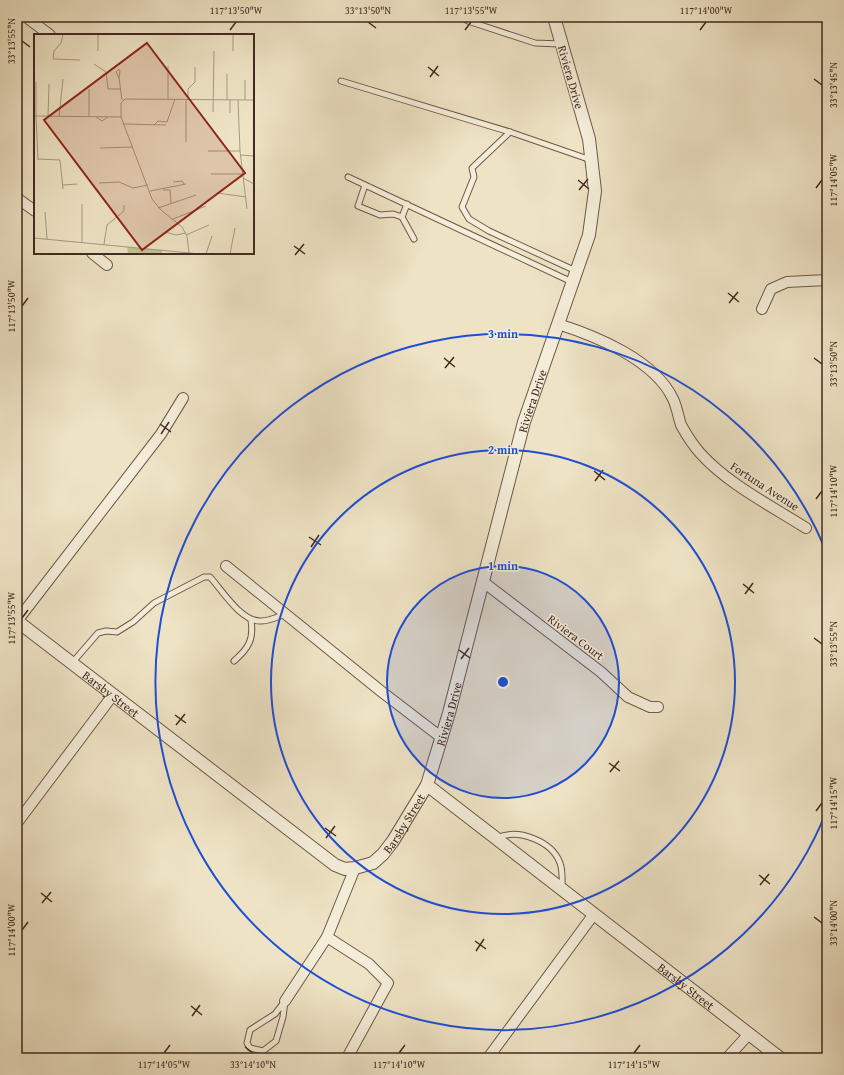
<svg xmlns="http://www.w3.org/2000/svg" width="844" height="1075" font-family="'Gentium Book Plus',serif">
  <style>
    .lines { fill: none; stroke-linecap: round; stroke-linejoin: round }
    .service-casing { stroke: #6d5848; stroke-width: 7 }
    .minor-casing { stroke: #6d5848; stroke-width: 12 }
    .tertiary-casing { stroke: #6d5848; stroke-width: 14 }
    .service { stroke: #f4edd9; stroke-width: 5 }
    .minor { stroke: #f4edd9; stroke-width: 10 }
    .tertiary { stroke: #f4edd9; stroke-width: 12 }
    .ticks { fill: none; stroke: #422a1f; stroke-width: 1.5 }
    .ring { fill: none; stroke: #1d4ed8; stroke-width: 2 }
    .labels { text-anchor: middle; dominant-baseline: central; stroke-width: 3; stroke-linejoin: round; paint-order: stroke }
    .street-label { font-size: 12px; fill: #422a1f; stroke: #f4edd9 }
    .inset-road { fill: none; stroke: #a99983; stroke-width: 1 }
    .view { fill: #8f2418; fill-opacity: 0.15; stroke: #8f2418; stroke-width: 2 }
    .inset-edge { fill: none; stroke: #422a1f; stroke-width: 2 }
    .centre { fill: #1d4ed8; stroke: #f4edd9; stroke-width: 2 }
    .ring-label { font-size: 12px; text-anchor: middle; font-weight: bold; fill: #1d4ed8; stroke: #f4edd9; stroke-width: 3; stroke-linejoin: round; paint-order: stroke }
    .neatline { fill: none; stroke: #422a1f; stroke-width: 1.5 }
    .ticks-label { font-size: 10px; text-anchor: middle; fill: #422a1f }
  </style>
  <rect width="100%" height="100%" fill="#eee3c5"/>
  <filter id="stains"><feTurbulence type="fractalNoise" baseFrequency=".005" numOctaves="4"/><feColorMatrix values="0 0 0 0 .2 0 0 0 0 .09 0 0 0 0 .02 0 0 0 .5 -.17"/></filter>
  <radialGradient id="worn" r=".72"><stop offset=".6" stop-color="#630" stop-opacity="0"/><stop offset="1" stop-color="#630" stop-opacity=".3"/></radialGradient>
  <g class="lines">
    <g class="service-casing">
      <g id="service">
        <polyline points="462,17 468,21 535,43 561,44"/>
        <polyline points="341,81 510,132 591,160"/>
        <polyline points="510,132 472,168 474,177 462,207 469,219 489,231 576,271"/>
        <polyline points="348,177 572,282"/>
        <polyline points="365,185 358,206 380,215 393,214 402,217 414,239"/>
        <polyline points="402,217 407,204"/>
        <path d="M234 661C249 648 254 639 251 620"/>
        <path d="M72 663 98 633 106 631 117 632 133 622 154 603 204 577H210C222 590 241 622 261 621 269 621 278 617 285 614"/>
        <path d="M497 838C518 828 552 841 560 863 563 871 562 880 562 888"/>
        <polygon points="285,1001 283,1017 276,1041 263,1051 250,1048 247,1043 250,1030 275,1014"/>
      </g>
    </g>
    <g class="minor-casing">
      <g id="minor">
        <polyline points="26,17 50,35"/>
        <polyline points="17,198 35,211"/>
        <polyline points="92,253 107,265"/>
        <polyline points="762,309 771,289 787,282 827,280"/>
        <path d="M558 324C596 336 655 360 673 399 677 407 678 416 681 425 686 434 693 445 700 453 729 485 770 505 806 528"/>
        <polyline points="226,566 382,692 442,738"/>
        <polyline points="482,581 601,672 628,697 650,707 658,707"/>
        <polyline points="17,621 161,434 183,398"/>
        <polyline points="17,823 113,695"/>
        <polyline points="327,937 369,964 388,983 347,1058"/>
        <polyline points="285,1001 327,937 355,868"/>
        <polyline points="488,1058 594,914"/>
        <polyline points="727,1058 749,1034"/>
      </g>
    </g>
    <g class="tertiary-casing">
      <g id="tertiary">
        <path id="s1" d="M17 621 335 865 345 869 355 868 373 863 383 854 393 841 427 785 449 713 524 422 589 235 595 191 589 139 554 17"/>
        <path id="s2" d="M427 785 780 1058"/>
      </g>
    </g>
    <use href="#service" class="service"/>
    <use href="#minor" class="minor"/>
    <use href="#tertiary" class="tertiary"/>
  </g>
  <path class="ticks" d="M368 22 376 28M230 30 236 22M465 30 471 22M700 30 706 22M22 41 30 47M428 67 439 76M430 77 438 66M814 79 822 85M578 180 589 189M816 188 822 180M579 190 588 179M294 246 305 254M295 255 304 244M728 293 739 302M729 303 738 292M22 306 28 298M444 358 455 367M814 358 822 364M445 368 454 357M160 424 171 432M161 434 169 422M594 471 605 480M595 481 603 470M816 499 822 491M309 537 321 545M311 547 319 535M743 584 754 593M745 594 753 583M22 618 28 610M814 638 822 644M459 650 470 658M461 659 469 648M175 715 186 723M176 725 185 714M609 763 620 771M610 772 619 761M816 811 822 803M325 828 336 836M326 838 335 826M759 875 770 884M760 885 769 874M41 893 52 902M42 903 51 892M814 917 822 923M22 930 28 922M475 941 486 949M476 951 484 939M191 1006 202 1015M192 1016 200 1005M245 1047 253 1053M164 1053 170 1045M399 1053 405 1045M634 1053 640 1045"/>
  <circle cx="503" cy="682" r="116" fill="#1d4ed8" fill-opacity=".12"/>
  <g class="ring">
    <circle cx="503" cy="682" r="116"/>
    <circle cx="503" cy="682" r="232"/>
    <path d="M827 810A348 348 0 1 1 827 554"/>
  </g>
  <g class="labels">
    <g class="street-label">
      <text transform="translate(571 77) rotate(74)">Riviera Drive</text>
      <text stroke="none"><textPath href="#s1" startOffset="934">Riviera Drive</textPath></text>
      <text transform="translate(765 486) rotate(33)">Fortuna Avenue</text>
      <text transform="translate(576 637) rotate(37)">Riviera Court</text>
      <text stroke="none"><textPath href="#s1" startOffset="119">Barsby Street</textPath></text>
      <text stroke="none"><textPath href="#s1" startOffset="610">Riviera Drive</textPath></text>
      <text stroke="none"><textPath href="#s1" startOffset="491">Barsby Street</textPath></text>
      <text stroke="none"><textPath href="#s2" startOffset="328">Barsby Street</textPath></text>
    </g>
  </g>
  <g transform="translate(34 34)">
    <rect width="220" height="220" fill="#eee3c5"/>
    <path d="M93 213 128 216V220H94Z" fill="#bdc291"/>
    <path class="inset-road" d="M29 0 27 9 20 17 19 25 46 26M64 0V17M199 0V17M60 30 72 38 74 55H86M134 32V65M85 35 86 37 85 44 82 38ZM85 44 88 66M211 46V66M55 55V83M152 65V108M154 66V55L161 48V33M193 66V40M196 66V79M204 66 206 117 213 175M179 78 180 17M0 82 87 83M2 82 4 126M2 82V48M14 82 15 50M25 82 29 45M62 83 68 87 74 83M90 90 132 91M120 91 124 87 133 88 141 65M66 114 99 113M174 117H206M206 121 220 122M4 125 26 126 29 155M177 140H209M209 144 220 150M139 148 148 147 150 150M65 149 85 148 99 154 114 151M29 151 43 150M129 156H136L137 169M116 157 152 150M183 159 212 163M48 170V208M124 174 162 161M11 178 13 205M139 185 172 172M131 198 142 201 152 199M152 201 175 191M0 204 166 220M70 210 73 191 90 177V171M155 219 153 202 148 193 127 176 118 165 87 83V69L91 65 220 66M172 220 178 202M196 220 201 194"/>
    <path class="view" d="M113 9 211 139 108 216 10 86Z"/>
    <rect width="220" height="220" class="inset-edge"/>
  </g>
  <circle cx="503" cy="682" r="6" class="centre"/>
  <g class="ring-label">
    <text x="503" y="338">3 min</text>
    <text x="503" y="454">2 min</text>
    <text x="503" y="570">1 min</text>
  </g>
  <rect width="844" height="1075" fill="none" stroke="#eee3c5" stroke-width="44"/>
  <rect x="22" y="22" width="800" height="1031" class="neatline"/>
  <g class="ticks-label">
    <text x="236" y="14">117°13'50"W</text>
    <text x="368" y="14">33°13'50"N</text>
    <text x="471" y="14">117°13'55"W</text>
    <text x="706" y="14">117°14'00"W</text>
    <text transform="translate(11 41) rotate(-90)" y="4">33°13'55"N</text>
    <text transform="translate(833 85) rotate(-90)" y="4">33°13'45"N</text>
    <text transform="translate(833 180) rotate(-90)" y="4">117°14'05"W</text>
    <text transform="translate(11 306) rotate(-90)" y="4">117°13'50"W</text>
    <text transform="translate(833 364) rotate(-90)" y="4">33°13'50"N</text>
    <text transform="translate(833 491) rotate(-90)" y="4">117°14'10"W</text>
    <text transform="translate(11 618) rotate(-90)" y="4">117°13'55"W</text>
    <text transform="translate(833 644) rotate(-90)" y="4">33°13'55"N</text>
    <text transform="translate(833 803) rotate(-90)" y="4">117°14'15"W</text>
    <text transform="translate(833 923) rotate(-90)" y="4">33°14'00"N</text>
    <text transform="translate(11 930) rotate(-90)" y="4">117°14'00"W</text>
    <text x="164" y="1068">117°14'05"W</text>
    <text x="253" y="1068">33°14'10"N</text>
    <text x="399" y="1068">117°14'10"W</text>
    <text x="634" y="1068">117°14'15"W</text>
  </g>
  <rect width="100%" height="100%" filter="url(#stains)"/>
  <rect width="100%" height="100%" fill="url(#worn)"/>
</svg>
